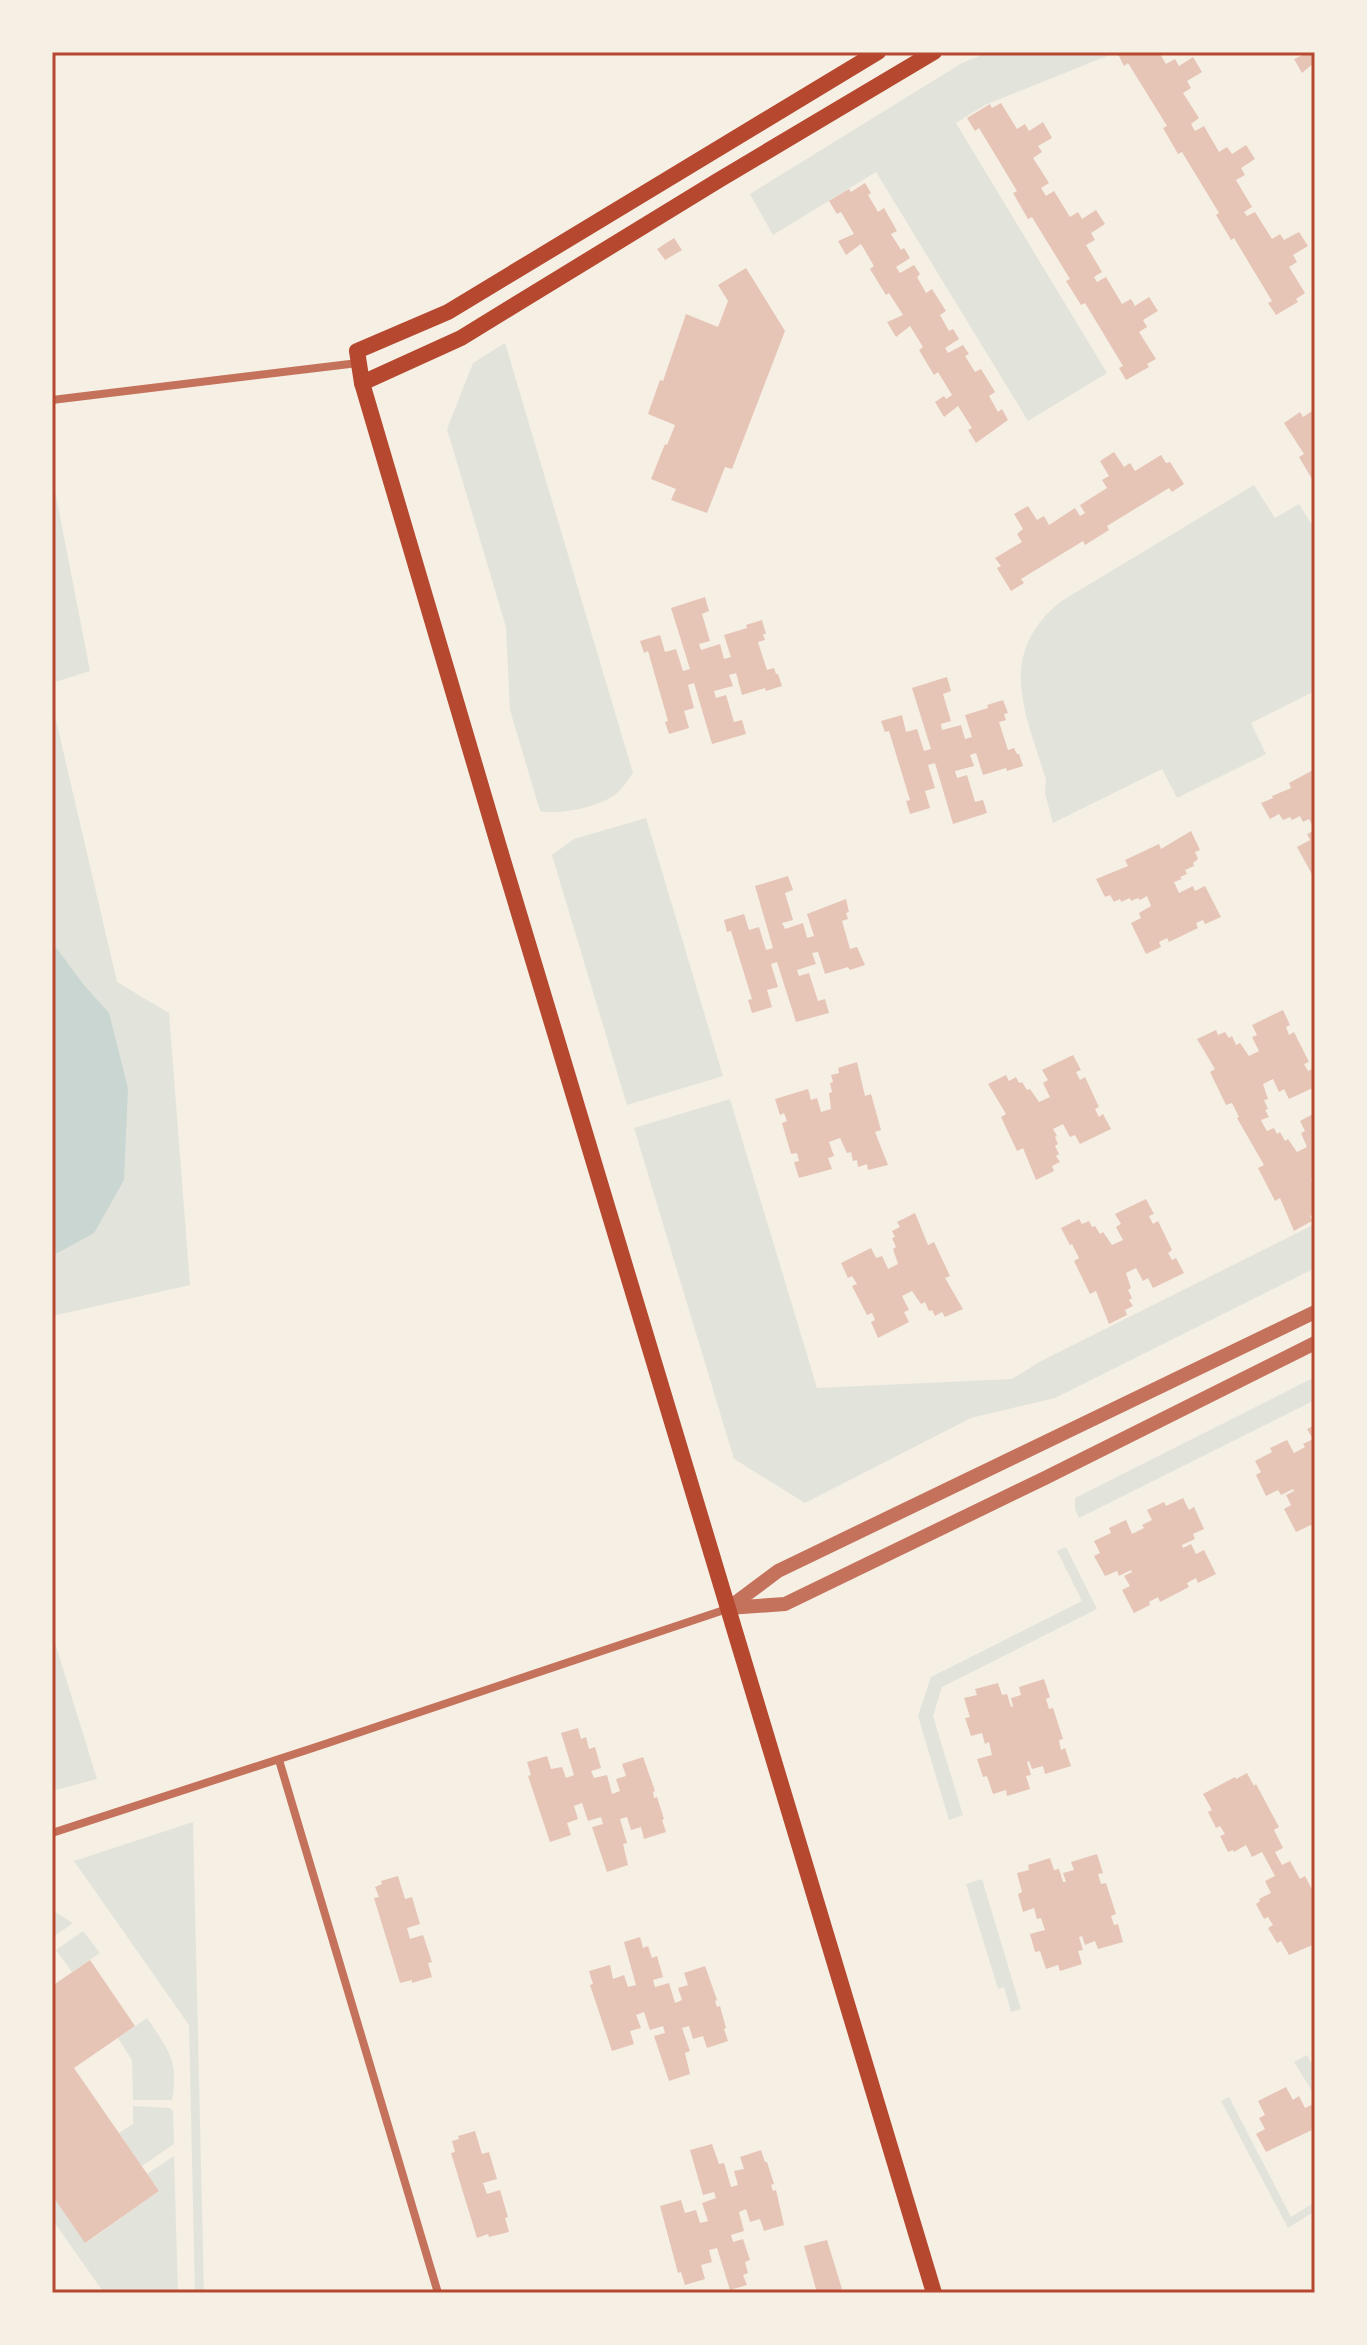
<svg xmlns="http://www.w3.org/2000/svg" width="1367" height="2345" font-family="'Open Sans',sans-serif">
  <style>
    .green { fill: #e2e4dc }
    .water { fill: #c9d6d2 }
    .building { fill: #e6c5b7 }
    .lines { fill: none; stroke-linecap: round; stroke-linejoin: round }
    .minor { stroke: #c5725c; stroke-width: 8 }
    .tertiary { stroke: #c5725c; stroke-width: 14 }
    .secondary { stroke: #b5482f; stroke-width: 16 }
    .neatline { fill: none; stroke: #b5482f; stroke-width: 3 }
  </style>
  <rect width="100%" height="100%" fill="#f6efe4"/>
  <g class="green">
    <polygon points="989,52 1117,52 985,105 956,123 1107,373 1028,421 876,172 773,235 750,194 962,63"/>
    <path d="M505 343 633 773C628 780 623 788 616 794 599 807 561 815 540 811L510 710 506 627 447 429 473 363Z"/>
    <polygon points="52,475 90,671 52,683"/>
    <path d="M1254 485 1275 518 1299 504 1315 530V691L1251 723 1266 754 1177 798 1162 769 1053 823 1045 794 1046 780C1026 713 995 656 1060 602Z"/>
    <polygon points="52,703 117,982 169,1013 190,1285 52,1316"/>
    <polygon points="646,818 723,1076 627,1105 552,855 574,839"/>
    <polygon points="730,1099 817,1388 1012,1379 1041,1361 1315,1224 1315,1268 1055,1398 971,1418 805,1503 734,1459 634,1128"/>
    <polygon points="1315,1377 1315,1400 1079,1518 1075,1509 1075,1498"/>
    <polygon points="1066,1547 1097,1609 942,1687 933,1716 963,1815 949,1820 918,1716 931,1677 1082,1601 1057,1551"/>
    <polygon points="52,1633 97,1779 52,1791"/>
    <polygon points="193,1822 204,2293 195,2293 189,2025 74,1861"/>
    <polygon points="982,1879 1021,2009 1011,2012 1004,1987 998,1989 966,1884"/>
    <polygon points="52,1910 73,1923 52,1938"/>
    <polygon points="83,1931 100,1953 72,1972 56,1950"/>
    <path d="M147 2018C168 2049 179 2061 172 2100H133L132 2060 118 2038Z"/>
    <polygon points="1307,2055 1315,2069 1315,2096 1294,2062"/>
    <polygon points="1229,2097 1291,2217 1315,2202 1315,2211 1288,2228 1221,2101"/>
    <polygon points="133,2106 170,2108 173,2111 174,2144 142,2166 119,2133 133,2124"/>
    <polygon points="174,2156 178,2293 104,2293 52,2219 52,2195 86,2243 159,2191 147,2174"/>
  </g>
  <polygon class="water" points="52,942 83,984 109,1013 128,1088 124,1180 94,1233 52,1256"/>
  <g class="building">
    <polygon points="1117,52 1159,52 1166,64 1175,59 1179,66 1193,57 1202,72 1187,81 1191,88 1183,93 1199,118 1191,124 1195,131 1204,126 1219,152 1227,147 1232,154 1246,145 1255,159 1241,168 1245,175 1236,180 1252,207 1244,212 1247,216 1255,212 1272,239 1280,234 1284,240 1299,232 1308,246 1293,255 1297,262 1289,267 1305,293 1296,299 1298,302 1276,315 1268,303 1272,301 1234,238 1231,240 1216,215 1219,213 1182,152 1178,154 1163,128 1167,126 1128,63 1124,66"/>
    <polygon points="1309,52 1315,52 1315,62 1302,73 1294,59"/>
    <polygon points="1001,103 1017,129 1025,124 1029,131 1043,122 1052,138 1038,146 1042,152 1033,158 1049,183 1041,188 1046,196 1054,191 1070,217 1078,212 1082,219 1096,210 1105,224 1091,233 1095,240 1086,245 1102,272 1094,277 1097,282 1106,277 1122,304 1131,299 1135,306 1149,297 1158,311 1143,320 1147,327 1139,332 1156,359 1147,364 1149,367 1126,380 1119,368 1123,366 1085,303 1081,305 1066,281 1070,279 1032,217 1028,219 1013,193 1017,191 979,128 975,131 967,118 990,104 992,108"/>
    <polygon points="865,183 871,193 868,195 878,212 884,208 897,231 891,234 901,250 904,248 910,258 896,267 900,273 914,265 920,274 917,277 926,293 932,289 946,311 940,315 949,331 953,329 959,339 945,348 948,353 963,345 969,354 965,356 975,372 981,369 995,392 989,396 998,412 1002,409 1008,420 976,443 968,430 972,428 958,406 944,417 935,402 944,396 946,399 952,395 938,372 934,375 919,350 923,347 910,326 896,337 887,322 903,315 889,293 886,295 870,269 874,266 861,244 846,255 838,241 854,234 841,212 837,214 829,201 849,189 851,192"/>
    <polygon points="674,238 682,250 665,260 657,249"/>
    <polygon points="746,268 785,331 732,469 725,467 707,513 671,500 676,489 651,479 665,444 667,445 675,425 648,414 660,380 663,381 686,314 718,327 728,301 718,285"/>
    <polygon points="1312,411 1315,416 1315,484 1299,457 1304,454 1284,423 1300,412 1303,417"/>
    <polygon points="1114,452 1124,467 1130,463 1135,471 1161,455 1166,463 1170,462 1184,484 1172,492 1169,488 1107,526 1109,530 1085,545 1083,541 1021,579 1024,583 1011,591 997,568 1001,566 995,558 1022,542 1017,534 1023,529 1014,514 1028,506 1037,520 1044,516 1049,525 1075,508 1080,516 1085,513 1080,505 1107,488 1102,480 1109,476 1100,461"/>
    <polygon points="705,597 709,611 702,614 710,641 699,644 701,650 720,644 724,659 731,657 724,635 747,628 746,625 762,620 766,634 763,634 765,640 758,642 767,670 774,668 776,674 778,674 782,686 766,691 765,688 742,695 736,673 729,675 733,686 714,691 716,698 726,695 734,722 742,720 746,734 712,744 694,683 688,685 694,708 684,711 689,728 669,734 665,722 668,721 648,651 644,653 640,641 660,635 665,652 676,649 683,671 690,669 671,608"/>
    <polygon points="947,677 951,691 943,694 951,721 941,724 942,730 961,725 965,739 972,737 965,715 988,708 987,705 1003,700 1008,713 1004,714 1006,720 999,722 1008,750 1014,748 1017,754 1019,754 1023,766 1007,771 1006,768 983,775 976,753 970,755 974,766 955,771 957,778 967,775 975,802 983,800 987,813 953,824 935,763 928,765 935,788 925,791 930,808 910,814 906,801 910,800 889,731 885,732 881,721 902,715 906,732 917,729 924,751 931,749 912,688"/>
    <polygon points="1315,769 1315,830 1309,819 1303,822 1300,816 1292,820 1290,817 1283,820 1279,814 1270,819 1261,803 1273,798 1272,796 1291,788 1289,783"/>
    <polygon points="1315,830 1315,875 1313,876 1297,847 1310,840 1307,834"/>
    <polygon points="1191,831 1200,850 1195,852 1198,859 1193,863 1194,866 1185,870 1187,874 1180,877 1182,879 1174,882 1179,893 1193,886 1195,891 1205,886 1221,917 1205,924 1203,920 1196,923 1198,928 1169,942 1167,938 1159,942 1161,947 1146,954 1131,923 1141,918 1139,913 1151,906 1147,896 1140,900 1138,898 1131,901 1130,898 1121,902 1120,899 1114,902 1110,895 1105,897 1096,879 1128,866 1125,860 1159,844 1161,849"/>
    <polygon points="788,876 793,890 785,893 793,920 782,923 785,929 803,923 807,938 814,936 807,914 846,899 849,912 846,913 848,919 842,921 850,949 857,947 865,965 850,970 848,967 825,974 818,952 812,953 816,964 797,970 799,976 809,973 818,1001 825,999 829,1013 796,1022 777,962 771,964 778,987 767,990 772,1007 752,1013 748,1000 752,999 731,931 727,932 724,920 744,914 749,930 759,927 766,950 773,948 755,886"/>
    <polygon points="1283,1010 1290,1025 1286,1027 1289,1035 1294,1032 1309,1062 1304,1064 1308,1071 1313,1069 1315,1074 1315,1087 1289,1099 1284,1089 1279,1092 1273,1079 1263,1084 1268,1099 1264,1100 1268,1109 1265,1110 1269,1117 1261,1120 1264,1126 1267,1131 1274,1128 1277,1134 1280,1132 1285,1141 1288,1139 1297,1152 1307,1147 1301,1133 1305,1131 1300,1121 1315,1113 1315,1178 1311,1180 1315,1192 1313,1196 1315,1201 1315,1214 1310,1216 1312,1221 1294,1231 1280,1198 1275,1201 1258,1168 1264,1165 1237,1118 1239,1117 1232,1103 1226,1105 1210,1072 1215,1069 1197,1039 1216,1030 1218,1035 1225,1032 1229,1038 1232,1036 1236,1045 1240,1043 1249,1056 1259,1051 1252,1037 1257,1035 1252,1025"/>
    <polygon points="1073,1055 1081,1070 1076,1072 1080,1080 1085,1077 1099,1107 1095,1109 1099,1117 1103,1114 1111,1129 1080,1144 1075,1135 1070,1137 1063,1124 1053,1129 1057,1136 1055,1137 1058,1144 1055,1146 1059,1154 1056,1156 1060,1162 1052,1166 1054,1171 1036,1180 1023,1148 1017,1151 1001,1117 1006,1114 988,1084 1006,1075 1009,1081 1016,1077 1019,1083 1022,1082 1027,1090 1030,1089 1039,1102 1050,1097 1043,1083 1048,1080 1042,1070"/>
    <polygon points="857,1062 865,1096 871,1094 881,1130 875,1132 888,1165 868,1170 867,1164 858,1167 857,1160 853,1161 851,1152 847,1153 840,1138 829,1142 834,1156 828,1158 832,1169 799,1178 794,1162 799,1161 797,1153 791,1154 782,1123 787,1121 784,1113 780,1115 775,1099 808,1089 811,1100 817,1098 821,1112 831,1109 829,1093 832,1092 830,1083 833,1082 831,1075 839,1073 838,1068"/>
    <polygon points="1146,1199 1154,1214 1149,1216 1153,1224 1158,1221 1172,1250 1168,1253 1172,1260 1176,1258 1184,1273 1153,1288 1148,1278 1143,1281 1136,1268 1126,1273 1131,1288 1128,1290 1132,1298 1129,1300 1133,1306 1125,1310 1127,1315 1109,1324 1096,1291 1090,1294 1074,1261 1079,1258 1072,1244 1070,1245 1061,1228 1079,1219 1082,1224 1089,1221 1092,1227 1095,1226 1100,1234 1103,1232 1112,1245 1123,1240 1116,1227 1121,1224 1115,1214"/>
    <polygon points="915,1213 928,1245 934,1242 950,1276 945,1278 963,1309 945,1317 942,1312 935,1316 932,1310 929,1311 925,1302 921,1304 912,1291 902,1296 909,1310 904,1312 909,1322 878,1338 871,1322 875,1320 872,1313 867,1315 852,1286 857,1284 852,1276 848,1278 841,1263 871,1248 876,1258 882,1256 888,1269 898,1264 893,1249 896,1247 892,1238 895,1237 892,1231 900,1227 897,1222"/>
    <polygon points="1315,1425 1315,1518 1311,1521 1313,1524 1296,1532 1284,1509 1291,1505 1286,1495 1294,1491 1293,1489 1281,1495 1278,1490 1266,1496 1256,1475 1261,1472 1255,1461 1272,1452 1270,1448 1287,1440 1294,1453 1305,1447 1303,1444 1313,1439 1307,1429"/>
    <polygon points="1183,1498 1189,1510 1194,1507 1204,1529 1193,1534 1195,1539 1182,1545 1183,1548 1191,1544 1196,1554 1204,1550 1216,1574 1198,1583 1196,1578 1187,1583 1189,1587 1160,1602 1158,1597 1149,1602 1150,1605 1134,1613 1122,1590 1130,1586 1124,1576 1132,1572 1131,1570 1119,1576 1117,1571 1105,1576 1094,1556 1100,1553 1094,1541 1111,1533 1109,1528 1126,1520 1132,1534 1144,1528 1142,1525 1152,1520 1147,1510 1164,1502 1166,1506"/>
    <polygon points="1044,1679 1050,1697 1046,1699 1049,1709 1053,1708 1063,1739 1059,1740 1061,1750 1065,1748 1071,1766 1045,1774 1043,1766 1032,1769 1029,1761 1027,1762 1031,1775 1026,1776 1030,1789 1007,1796 1006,1790 993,1794 987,1776 983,1777 977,1759 992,1755 989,1742 985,1744 982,1733 971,1736 965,1718 970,1717 964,1698 977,1695 975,1689 998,1683 1002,1695 1007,1694 1011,1707 1013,1706 1011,1698 1021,1695 1019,1687"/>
    <polygon points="578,1728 581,1739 586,1737 589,1749 595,1747 601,1768 591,1771 594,1778 607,1775 612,1794 620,1791 616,1779 626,1776 622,1764 643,1757 655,1791 653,1792 654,1798 657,1797 664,1819 662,1820 666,1832 644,1839 641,1827 631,1830 627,1817 620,1819 627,1843 623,1844 628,1865 607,1872 592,1827 603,1824 601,1817 588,1821 582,1803 574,1806 578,1819 567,1823 571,1835 550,1842 528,1776 531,1775 527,1762 547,1756 551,1769 562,1767 566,1778 574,1775 561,1733"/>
    <polygon points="1247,1773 1254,1786 1256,1784 1279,1827 1274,1830 1283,1848 1275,1852 1282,1865 1290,1861 1300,1879 1305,1876 1315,1895 1315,1944 1289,1955 1281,1941 1277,1943 1268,1928 1273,1925 1268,1917 1264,1919 1256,1904 1260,1901 1259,1899 1271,1893 1265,1881 1275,1876 1262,1852 1252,1857 1246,1845 1234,1852 1233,1850 1228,1852 1220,1836 1225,1834 1220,1826 1216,1828 1208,1812 1212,1810 1203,1794 1235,1777 1236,1779"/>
    <polygon points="1097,1854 1103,1873 1098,1874 1101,1884 1106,1883 1116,1914 1111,1916 1114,1925 1118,1924 1123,1942 1098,1949 1095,1941 1085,1945 1082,1936 1079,1937 1083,1950 1078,1951 1082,1964 1060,1971 1058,1965 1046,1969 1040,1951 1035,1952 1030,1934 1045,1930 1041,1918 1037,1919 1034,1908 1023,1912 1018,1894 1022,1892 1017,1873 1029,1870 1028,1865 1050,1858 1054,1870 1059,1869 1063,1882 1066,1882 1063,1873 1074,1870 1071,1862"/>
    <polygon points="398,1876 405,1899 412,1897 420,1924 407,1928 410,1939 423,1935 432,1962 428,1963 432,1977 412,1983 412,1980 400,1983 374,1898 379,1897 375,1887 382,1884 381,1881"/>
    <polygon points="640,1937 643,1948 648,1946 652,1958 657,1956 663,1977 653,1980 655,1987 669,1983 675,2003 682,2000 678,1988 688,1985 684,1973 705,1966 717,2000 715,2001 717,2007 720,2006 726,2028 724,2029 728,2041 707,2048 703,2036 693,2039 689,2026 682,2028 690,2051 685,2053 690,2074 669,2081 654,2036 665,2033 663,2026 650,2030 644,2012 636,2015 641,2028 630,2031 634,2044 612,2051 590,1985 593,1984 589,1971 610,1965 613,1979 624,1975 628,1987 636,1985 624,1942"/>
    <polygon points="90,1960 135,2026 74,2068 159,2191 85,2243 52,2195 52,1986"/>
    <polygon points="1286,2087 1293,2100 1299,2096 1305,2108 1313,2104 1315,2126 1311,2128 1312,2130 1266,2152 1256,2134 1265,2129 1259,2118 1265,2115 1258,2101"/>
    <polygon points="475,2131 482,2154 489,2152 497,2179 483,2183 487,2194 500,2190 508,2217 505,2218 509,2232 489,2237 488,2234 477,2238 451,2153 455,2152 452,2141 459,2139 458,2136"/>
    <polygon points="712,2144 719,2164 724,2163 731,2187 738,2185 734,2171 744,2169 740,2157 761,2150 765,2162 767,2162 774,2184 771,2185 773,2191 776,2190 784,2225 764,2231 760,2219 750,2222 746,2209 739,2212 744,2231 731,2235 733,2242 743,2239 750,2260 745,2262 748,2273 743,2275 747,2285 730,2290 717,2248 709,2250 712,2262 701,2265 705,2279 685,2285 681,2272 678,2273 660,2206 681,2200 685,2213 696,2210 700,2223 708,2221 702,2203 716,2198 714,2192 703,2195 690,2150"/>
    <polygon points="827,2240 842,2289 828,2293 817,2293 804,2246"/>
  </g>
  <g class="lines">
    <g class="minor">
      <polyline points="52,400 358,363"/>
      <polyline points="279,1760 438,2293"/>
      <polyline points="52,1833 319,1746 727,1609"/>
    </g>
    <g class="tertiary">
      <polyline points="728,1608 785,1604 1045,1478 1315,1343"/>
      <polyline points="727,1609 778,1571 1315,1312"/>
    </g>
    <g class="secondary">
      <polyline points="878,52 448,312 357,351 362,383 499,847 934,2293"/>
      <polyline points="362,383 461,338 719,180 934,52"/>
    </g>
  </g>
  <rect width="1367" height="2345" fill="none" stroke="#f6efe4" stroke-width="108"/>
  <rect x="54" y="54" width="1259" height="2237" class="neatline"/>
</svg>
